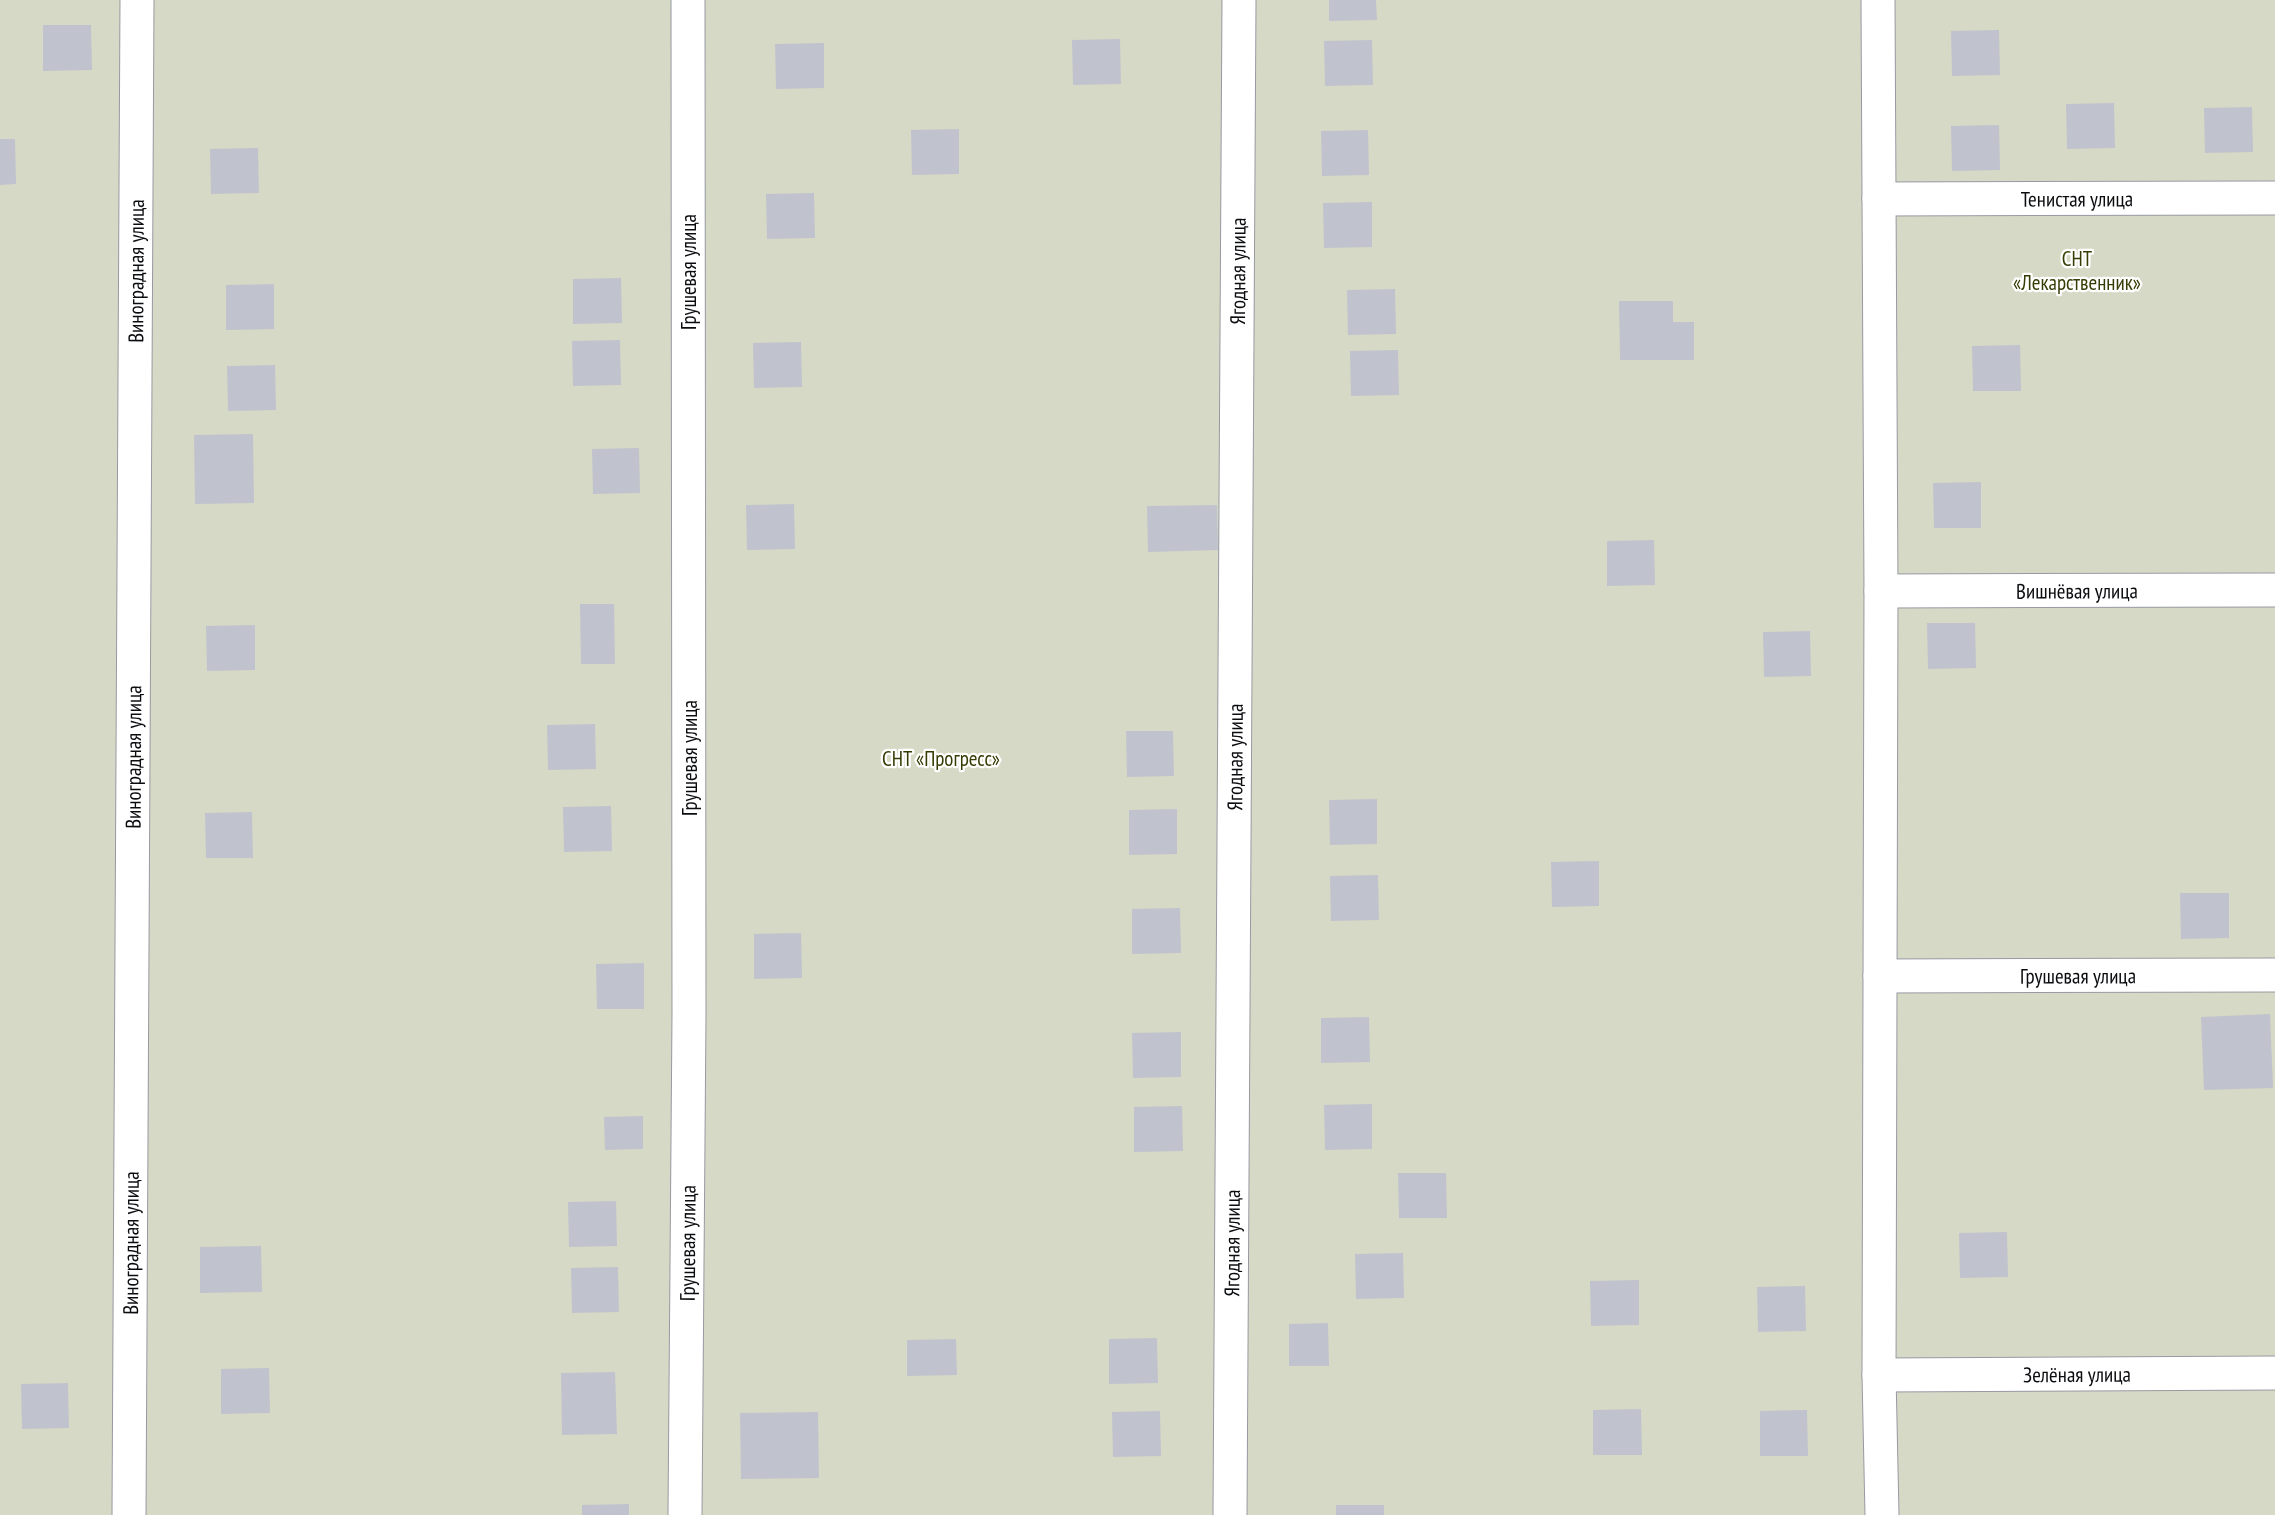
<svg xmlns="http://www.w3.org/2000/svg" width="2275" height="1515" font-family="'PT Sans Narrow',sans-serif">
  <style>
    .green { fill: #d6d9c5 }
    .building { fill: #c0c3cd }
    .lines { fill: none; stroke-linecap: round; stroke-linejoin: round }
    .minor-casing { stroke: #979aa3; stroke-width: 35 }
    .minor { stroke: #fff; stroke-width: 33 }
    .labels { text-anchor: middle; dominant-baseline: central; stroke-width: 4.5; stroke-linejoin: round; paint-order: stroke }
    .street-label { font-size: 21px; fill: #0b0c0f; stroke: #fff }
    .park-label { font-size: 21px; fill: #373c05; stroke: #fff }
  </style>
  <rect width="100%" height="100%" fill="#e5e8f2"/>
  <rect class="green" x="0" y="0" width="2275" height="1515"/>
  <g class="building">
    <polygon points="1329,0 1376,0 1377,20 1329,21"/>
    <polygon points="43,25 91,25 92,70 43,71"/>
    <polygon points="1999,30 2000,75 1952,76 1951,31"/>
    <polygon points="1120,39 1121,84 1073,85 1072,40"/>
    <polygon points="1372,40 1373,85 1325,86 1324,41"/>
    <polygon points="824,43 824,88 776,89 775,44"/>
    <polygon points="2114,103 2115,148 2067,149 2066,104"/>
    <polygon points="2252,107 2253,152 2205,153 2204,108"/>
    <polygon points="1999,125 2000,170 1952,171 1951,126"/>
    <polygon points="959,129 959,174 912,175 911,130"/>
    <polygon points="1368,130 1369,175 1322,176 1321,131"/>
    <polygon points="0,139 15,139 16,184 0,185"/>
    <polygon points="258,148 259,193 211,194 210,149"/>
    <polygon points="814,193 815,238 767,239 766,194"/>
    <polygon points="1372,202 1372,247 1324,248 1323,203"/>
    <polygon points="621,278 622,323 573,324 573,279"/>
    <polygon points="274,284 274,329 226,330 226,285"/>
    <polygon points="1395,289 1396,334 1348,335 1347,290"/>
    <polygon points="1619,301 1673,301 1673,322 1694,322 1694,360 1620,360"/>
    <polygon points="620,340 621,385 573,386 572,341"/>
    <polygon points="801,342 802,387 754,388 753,343"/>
    <polygon points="2020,345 2021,391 1973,391 1972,346"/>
    <polygon points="1398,350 1399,395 1351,396 1350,351"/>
    <polygon points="275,365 276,410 228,411 227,366"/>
    <polygon points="253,434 254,503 195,504 194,435"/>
    <polygon points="639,448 640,493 593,494 592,449"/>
    <polygon points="1981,482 1981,528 1934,528 1933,483"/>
    <polygon points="794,504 795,549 747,550 746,505"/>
    <polygon points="1217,505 1218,550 1148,552 1147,506"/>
    <polygon points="1654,540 1655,585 1607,586 1607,541"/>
    <polygon points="580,604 614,604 615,664 581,664"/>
    <polygon points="1927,623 1975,623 1976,668 1928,669"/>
    <polygon points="255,625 255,670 207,671 206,626"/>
    <polygon points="1810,631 1811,676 1764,677 1763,632"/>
    <polygon points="595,724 596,769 548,770 547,725"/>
    <polygon points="1126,731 1173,731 1174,776 1127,777"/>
    <polygon points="1377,799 1377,844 1330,845 1329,800"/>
    <polygon points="611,806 612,851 564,852 563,807"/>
    <polygon points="1177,809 1177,854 1129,855 1129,810"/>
    <polygon points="252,812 253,858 206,858 205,813"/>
    <polygon points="1599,861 1599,906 1552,907 1551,862"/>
    <polygon points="1378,875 1379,920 1331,921 1330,876"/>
    <polygon points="2180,893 2229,893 2229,938 2181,939"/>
    <polygon points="1180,908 1181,953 1132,954 1132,909"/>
    <polygon points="801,933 802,978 754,979 754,934"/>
    <polygon points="644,963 644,1009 597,1009 596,964"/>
    <polygon points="2270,1014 2273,1088 2204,1090 2201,1017"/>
    <polygon points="1369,1017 1370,1062 1321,1063 1321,1018"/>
    <polygon points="1181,1032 1181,1077 1133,1078 1132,1033"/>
    <polygon points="1372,1104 1372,1149 1325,1150 1324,1105"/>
    <polygon points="1182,1106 1183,1151 1134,1152 1134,1107"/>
    <polygon points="643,1116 643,1149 605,1150 604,1117"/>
    <polygon points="1398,1173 1446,1173 1447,1218 1399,1218"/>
    <polygon points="616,1201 617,1246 569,1247 568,1202"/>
    <polygon points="2007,1232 2008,1277 1960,1278 1959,1233"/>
    <polygon points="261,1246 262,1292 200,1293 200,1247"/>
    <polygon points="1403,1253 1404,1298 1356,1299 1355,1254"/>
    <polygon points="618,1267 619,1312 572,1313 571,1268"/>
    <polygon points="1639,1280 1639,1325 1591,1326 1590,1281"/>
    <polygon points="1805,1286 1806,1331 1758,1332 1757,1287"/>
    <polygon points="1328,1323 1329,1366 1289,1366 1289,1324"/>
    <polygon points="1157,1338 1158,1383 1109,1384 1109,1339"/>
    <polygon points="956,1339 957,1375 907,1376 907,1340"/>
    <polygon points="269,1368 270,1413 221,1414 221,1369"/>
    <polygon points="615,1372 617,1434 562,1435 561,1373"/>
    <polygon points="68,1383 69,1428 22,1429 21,1384"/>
    <polygon points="1641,1409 1642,1455 1593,1455 1593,1410"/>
    <polygon points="1807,1410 1808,1456 1760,1456 1760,1411"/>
    <polygon points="1160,1411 1161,1456 1113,1457 1112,1412"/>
    <polygon points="818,1412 819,1478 741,1479 740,1413"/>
    <polygon points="629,1504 629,1515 582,1515 582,1505"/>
    <rect x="1336" y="1505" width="48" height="10"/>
  </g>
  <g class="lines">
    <g class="minor-casing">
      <g id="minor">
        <polyline points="1878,0 1881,591 1879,1375 1882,1515"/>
        <path id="s1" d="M1879 199 2275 198"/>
        <path id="s2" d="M1881 591 2275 590"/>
        <path id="s3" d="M1880 976 2275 975"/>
        <path id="s4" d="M1879 1375 2275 1373"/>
        <path id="s5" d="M129 1515 137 0"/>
        <path id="s6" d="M685 1515 689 1015 688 0"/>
        <path id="s7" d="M1230 1515 1239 0"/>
      </g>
    </g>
    <use href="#minor" class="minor"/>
  </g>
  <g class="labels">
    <g class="street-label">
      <text stroke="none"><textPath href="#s1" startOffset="198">Тенистая улица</textPath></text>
      <text stroke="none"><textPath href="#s5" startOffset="1244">Виноградная улица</textPath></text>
      <text transform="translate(688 272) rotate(-90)">Грушевая улица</text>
      <text stroke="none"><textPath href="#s7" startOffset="1244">Ягодная улица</textPath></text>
      <text stroke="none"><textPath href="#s2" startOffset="196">Вишнёвая улица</textPath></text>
      <text stroke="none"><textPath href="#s7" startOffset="758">Ягодная улица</textPath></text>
      <text stroke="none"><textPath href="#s5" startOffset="758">Виноградная улица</textPath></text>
      <text transform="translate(689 758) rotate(-90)">Грушевая улица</text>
      <text stroke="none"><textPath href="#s3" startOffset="198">Грушевая улица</textPath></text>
      <text stroke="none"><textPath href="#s5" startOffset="272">Виноградная улица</textPath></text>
      <text stroke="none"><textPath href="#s7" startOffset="272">Ягодная улица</textPath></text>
      <text stroke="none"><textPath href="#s6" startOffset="272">Грушевая улица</textPath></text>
      <text stroke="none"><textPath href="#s4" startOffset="198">Зелёная улица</textPath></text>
    </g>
    <g class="park-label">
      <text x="2077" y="258">СНТ<tspan x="2077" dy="24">«Лекарственник»</tspan></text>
      <text x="941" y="758">СНТ «Прогресс»</text>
    </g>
  </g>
</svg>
